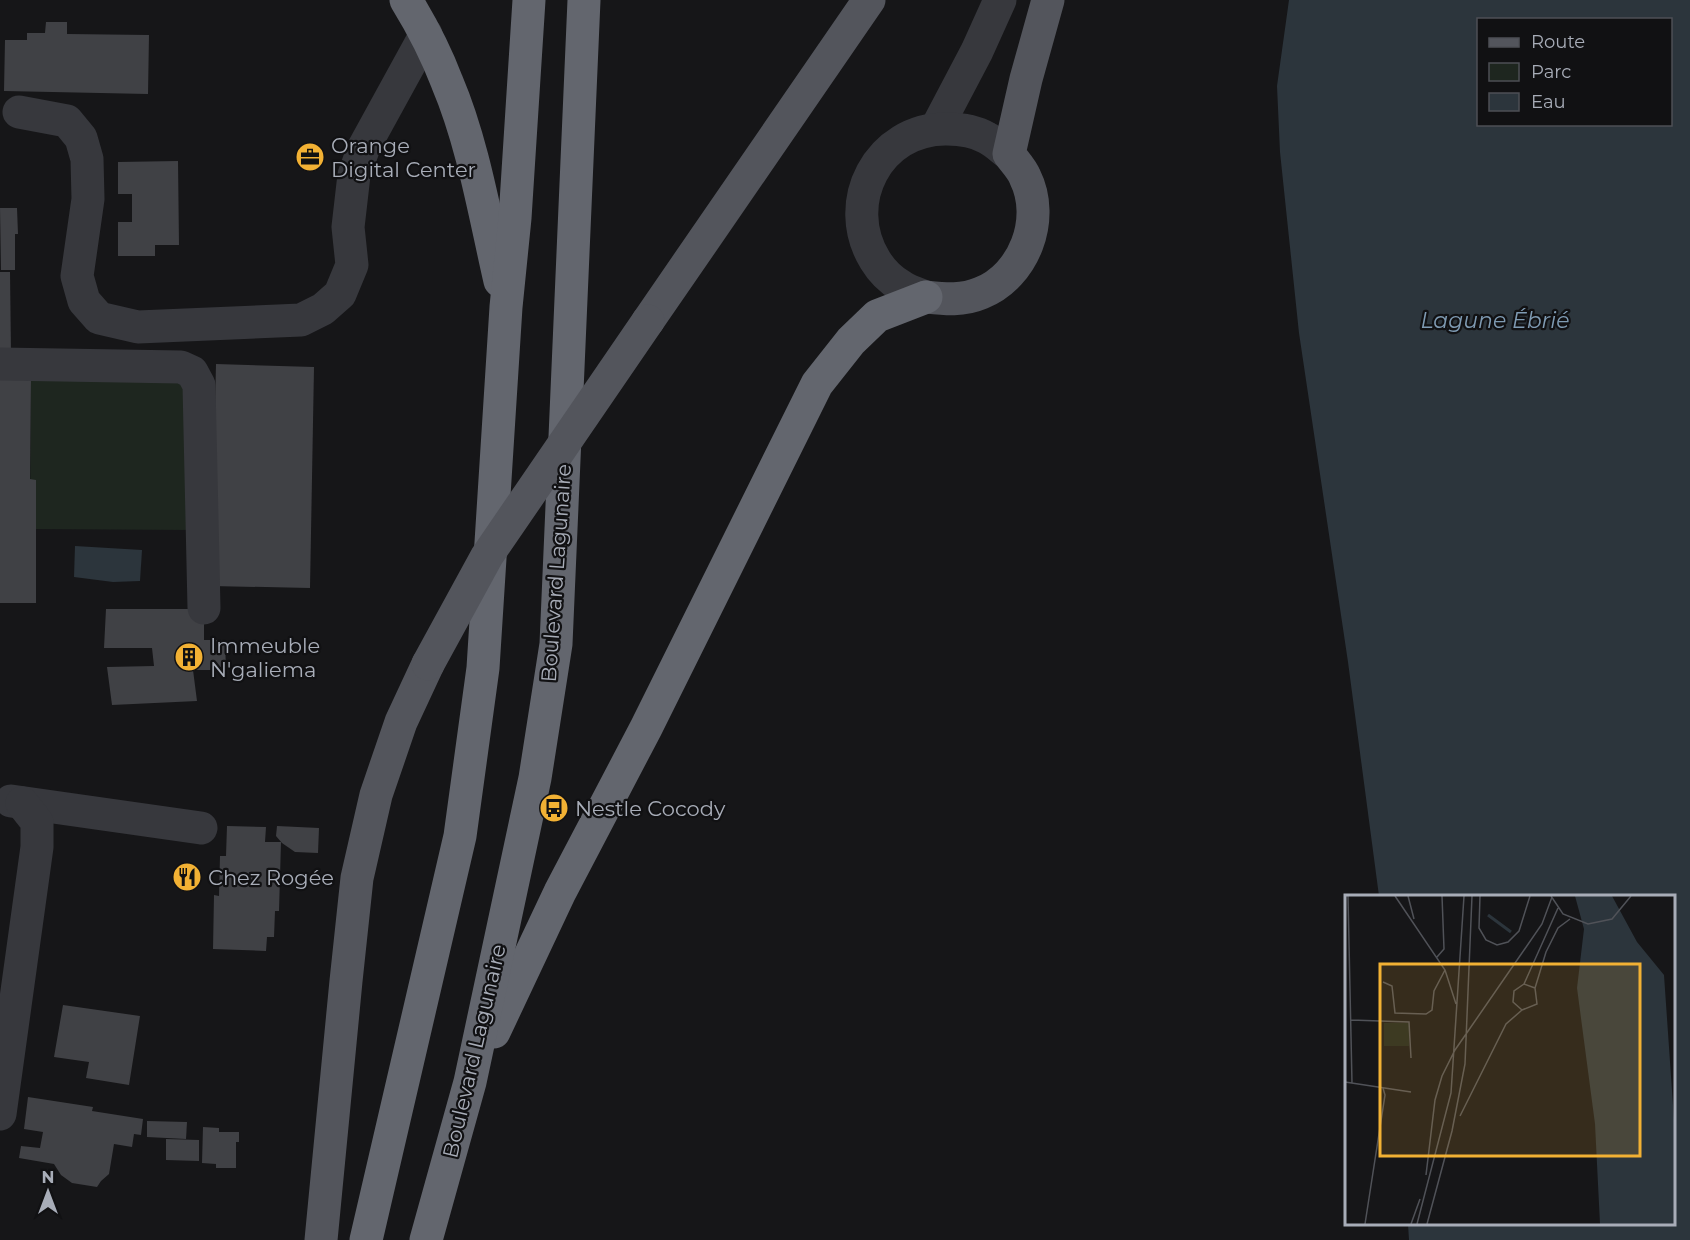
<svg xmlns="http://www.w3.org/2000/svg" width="1690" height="1240" font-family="Montserrat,sans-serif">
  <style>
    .green { fill: #1e261f }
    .water { fill: #2c353c; fill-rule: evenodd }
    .building { fill: #404145 }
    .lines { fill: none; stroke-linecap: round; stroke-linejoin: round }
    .minor { stroke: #37383d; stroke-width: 33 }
    .major { stroke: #53555c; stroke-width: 33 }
    .highway { stroke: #63666e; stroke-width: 33 }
    .major-bridge { stroke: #53555c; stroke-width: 33 }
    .labels { text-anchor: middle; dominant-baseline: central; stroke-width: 4.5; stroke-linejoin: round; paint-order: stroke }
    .poi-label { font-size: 21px; fill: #a8adb8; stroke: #111113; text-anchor: start }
    .street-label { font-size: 21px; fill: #a8adb8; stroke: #111113 }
    .water-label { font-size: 22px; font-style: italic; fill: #7f9bb3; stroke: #111113 }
    .inset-river { fill: none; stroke: #2c353c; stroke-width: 3 }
    .inset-road { fill: none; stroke: #505258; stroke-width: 1.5 }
    .view { fill: #f2b134; fill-opacity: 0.15; stroke: #f2b134; stroke-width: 3 }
    .inset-edge { fill: none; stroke: #a8adb8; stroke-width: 3 }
  </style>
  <rect width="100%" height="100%" fill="#161618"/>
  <polygon class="green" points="31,378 191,379 190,530 30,529"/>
  <g class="water">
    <path d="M1289 0H1690V1240H1409L1408 1224H1674V896H1379L1348 662 1299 333 1280 152 1277 86ZM1478 20H1670V124H1478Z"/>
    <polygon points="75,546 142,550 140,581 113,582 74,577"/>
  </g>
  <g class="building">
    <polygon points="46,22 67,22 67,34 149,35 148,94 4,91 5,40 27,40 27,33 45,33"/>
    <polygon points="178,161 179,245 155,245 155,256 118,256 118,222 132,222 132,194 118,194 118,162"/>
    <polygon points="0,208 17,208 18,234 15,234 15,270 1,270"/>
    <polygon points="0,272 10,272 11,355 0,355"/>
    <polygon points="216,364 314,367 310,588 211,586"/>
    <polygon points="0,378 31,378 30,479 36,480 36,603 0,603"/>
    <polygon points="106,609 204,609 204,640 225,640 226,670 193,670 197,701 112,705 107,667 154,666 152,648 104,648"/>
    <polygon points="227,826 266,827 265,842 281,842 279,911 275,911 274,937 267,937 266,951 213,949 214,895 219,896 220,856 226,856"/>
    <polygon points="277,826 319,828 318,853 295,852 282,843 276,836"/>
    <polygon points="63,1005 140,1016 129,1085 86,1078 89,1062 54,1057"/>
    <polygon points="28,1097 93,1107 92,1111 143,1119 141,1135 134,1134 132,1147 114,1144 109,1174 101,1181 97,1187 72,1183 61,1175 54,1164 19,1158 21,1146 40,1148 43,1132 24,1129"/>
    <polygon points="147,1121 187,1122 186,1139 147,1137"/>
    <polygon points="203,1127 219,1128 219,1132 239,1132 239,1142 236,1142 236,1168 216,1168 216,1164 202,1163"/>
    <polygon points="166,1139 199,1140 199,1161 166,1160"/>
  </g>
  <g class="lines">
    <g class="minor">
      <polyline points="19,112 67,121 81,138 87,159 88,199 77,276 84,301 99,318 138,327 301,320 323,309 340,294 352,265 348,227 354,175 364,147 426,34"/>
      <polyline points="936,129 977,51 1000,0"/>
      <path d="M926 297C918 294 908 291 901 286 891 280 881 270 875 260 840 203 878 128 947 129 961 129 975 131 987 138 995 142 1002 149 1009 154"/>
      <polyline points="0,364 181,367 192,372 199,385 204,608"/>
      <polyline points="11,801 201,828"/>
      <polyline points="0,1114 37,847 37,822 22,803"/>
    </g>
    <g class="major">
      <path d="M926 297C945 299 962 301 981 293 1024 276 1046 219 1025 177 1022 169 1014 161 1009 154L1026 79 1048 0"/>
      <polyline points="648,321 869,0"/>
      <polyline points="321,1240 346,981 357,878 376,795 401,722 428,664"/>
    </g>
    <g class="highway">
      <path d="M406 0C422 26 436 53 447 82 473 143 485 216 500 281"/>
      <polyline points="494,1032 560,892 646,728 817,384 851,341 877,316 926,297"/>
      <polyline points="366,1240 460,836 483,668 506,307 515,218 529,0"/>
      <polyline points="426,1240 470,1082 535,778 556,644 584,0"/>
    </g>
    <polyline class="major-bridge" points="428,664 487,556 648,321"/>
  </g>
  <defs>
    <g id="office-disc" transform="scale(1.5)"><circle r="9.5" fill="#f2b134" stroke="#111113"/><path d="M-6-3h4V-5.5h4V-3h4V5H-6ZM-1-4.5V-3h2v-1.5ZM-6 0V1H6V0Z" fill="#111"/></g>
    <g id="building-disc" transform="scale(1.5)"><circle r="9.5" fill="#f2b134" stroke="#111113"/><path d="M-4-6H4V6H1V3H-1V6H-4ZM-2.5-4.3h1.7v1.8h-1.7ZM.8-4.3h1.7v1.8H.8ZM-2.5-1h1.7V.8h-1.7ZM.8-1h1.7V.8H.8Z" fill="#111"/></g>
    <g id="bus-disc" transform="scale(1.5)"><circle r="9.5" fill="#f2b134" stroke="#111113"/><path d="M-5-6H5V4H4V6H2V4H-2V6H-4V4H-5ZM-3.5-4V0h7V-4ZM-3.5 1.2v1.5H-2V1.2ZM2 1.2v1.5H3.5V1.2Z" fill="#111"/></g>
    <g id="restaurant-disc" transform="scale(1.5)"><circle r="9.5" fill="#f2b134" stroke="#111113"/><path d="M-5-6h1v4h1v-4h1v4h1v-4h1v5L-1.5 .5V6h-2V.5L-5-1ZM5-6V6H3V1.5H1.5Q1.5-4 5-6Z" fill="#111"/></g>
  </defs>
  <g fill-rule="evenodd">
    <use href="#office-disc" x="310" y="157"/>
    <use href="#building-disc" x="189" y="657"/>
    <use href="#bus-disc" x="554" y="808"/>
    <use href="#restaurant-disc" x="187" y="877"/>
  </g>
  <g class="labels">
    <g class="poi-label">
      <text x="331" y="145">Orange<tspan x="331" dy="24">Digital Center</tspan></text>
      <text x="210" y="645">Immeuble<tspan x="210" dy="24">N'galiema</tspan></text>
      <text x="575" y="808">Nestle Cocody</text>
      <text x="208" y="877">Chez Rogée</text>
    </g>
    <g class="street-label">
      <text transform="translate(556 573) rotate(-86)">Boulevard Lagunaire</text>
      <text transform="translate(474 1051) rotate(-77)">Boulevard Lagunaire</text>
    </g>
    <g class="water-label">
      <text x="1495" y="320">Lagune Ébrié</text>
    </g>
  </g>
  <g transform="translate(1345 895)">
    <rect width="330" height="330" fill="#161618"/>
    <path d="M39 128H64V151H39Z" fill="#1e261f"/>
    <path d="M230 1H267L292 47 319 80 330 239V329H255L250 229 232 93 239 34Z" fill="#2c353c"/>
    <path class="inset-river" d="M143 20 166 37"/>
    <path class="inset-road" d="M3 1 7 188M50 1 100 75 111 109M63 1 69 24M135 1 134 33 141 45 152 50 163 47 174 36 185 1M206 1 218 19 243 29 267 24 286 1M92 62 99 54 97 1M38 87 47 91 50 118 81 119 87 115 89 96 100 75M179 89 213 13M177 115 168 107 169 96 179 89 190 93M177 115 192 109 190 93 201 57 213 33 225 24M6 125 64 127 66 163M0 187 66 197M115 221 161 129 177 115M81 280 90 205 97 181 110 155 197 29 207 2M20 329 40 200 38 193M66 329 75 304M72 329 106 198 119 1M82 329 107 236 120 169 127 1"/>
    <path class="view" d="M35 69H295V261H35Z"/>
    <rect width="330" height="330" class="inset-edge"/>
  </g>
  <rect x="1477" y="18" width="195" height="108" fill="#111113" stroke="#4d4f55" stroke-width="1.5"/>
  <rect x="1489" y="38" width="30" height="9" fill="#53555c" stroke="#4d4f55" stroke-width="1.5"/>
  <text x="1531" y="48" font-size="18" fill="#a8adb8">Route</text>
  <rect x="1489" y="63" width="30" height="18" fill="#1e261f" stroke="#4d4f55" stroke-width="1.5"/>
  <text x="1531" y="78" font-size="18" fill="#a8adb8">Parc</text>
  <rect x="1489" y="93" width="30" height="18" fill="#2c353c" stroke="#4d4f55" stroke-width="1.5"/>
  <text x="1531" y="108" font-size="18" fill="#a8adb8">Eau</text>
  <g transform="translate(48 1192)" stroke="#111113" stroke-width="4.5" paint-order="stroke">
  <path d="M0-4.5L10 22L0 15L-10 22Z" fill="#a8adb8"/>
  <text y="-9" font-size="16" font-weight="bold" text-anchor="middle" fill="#a8adb8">N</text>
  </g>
</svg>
